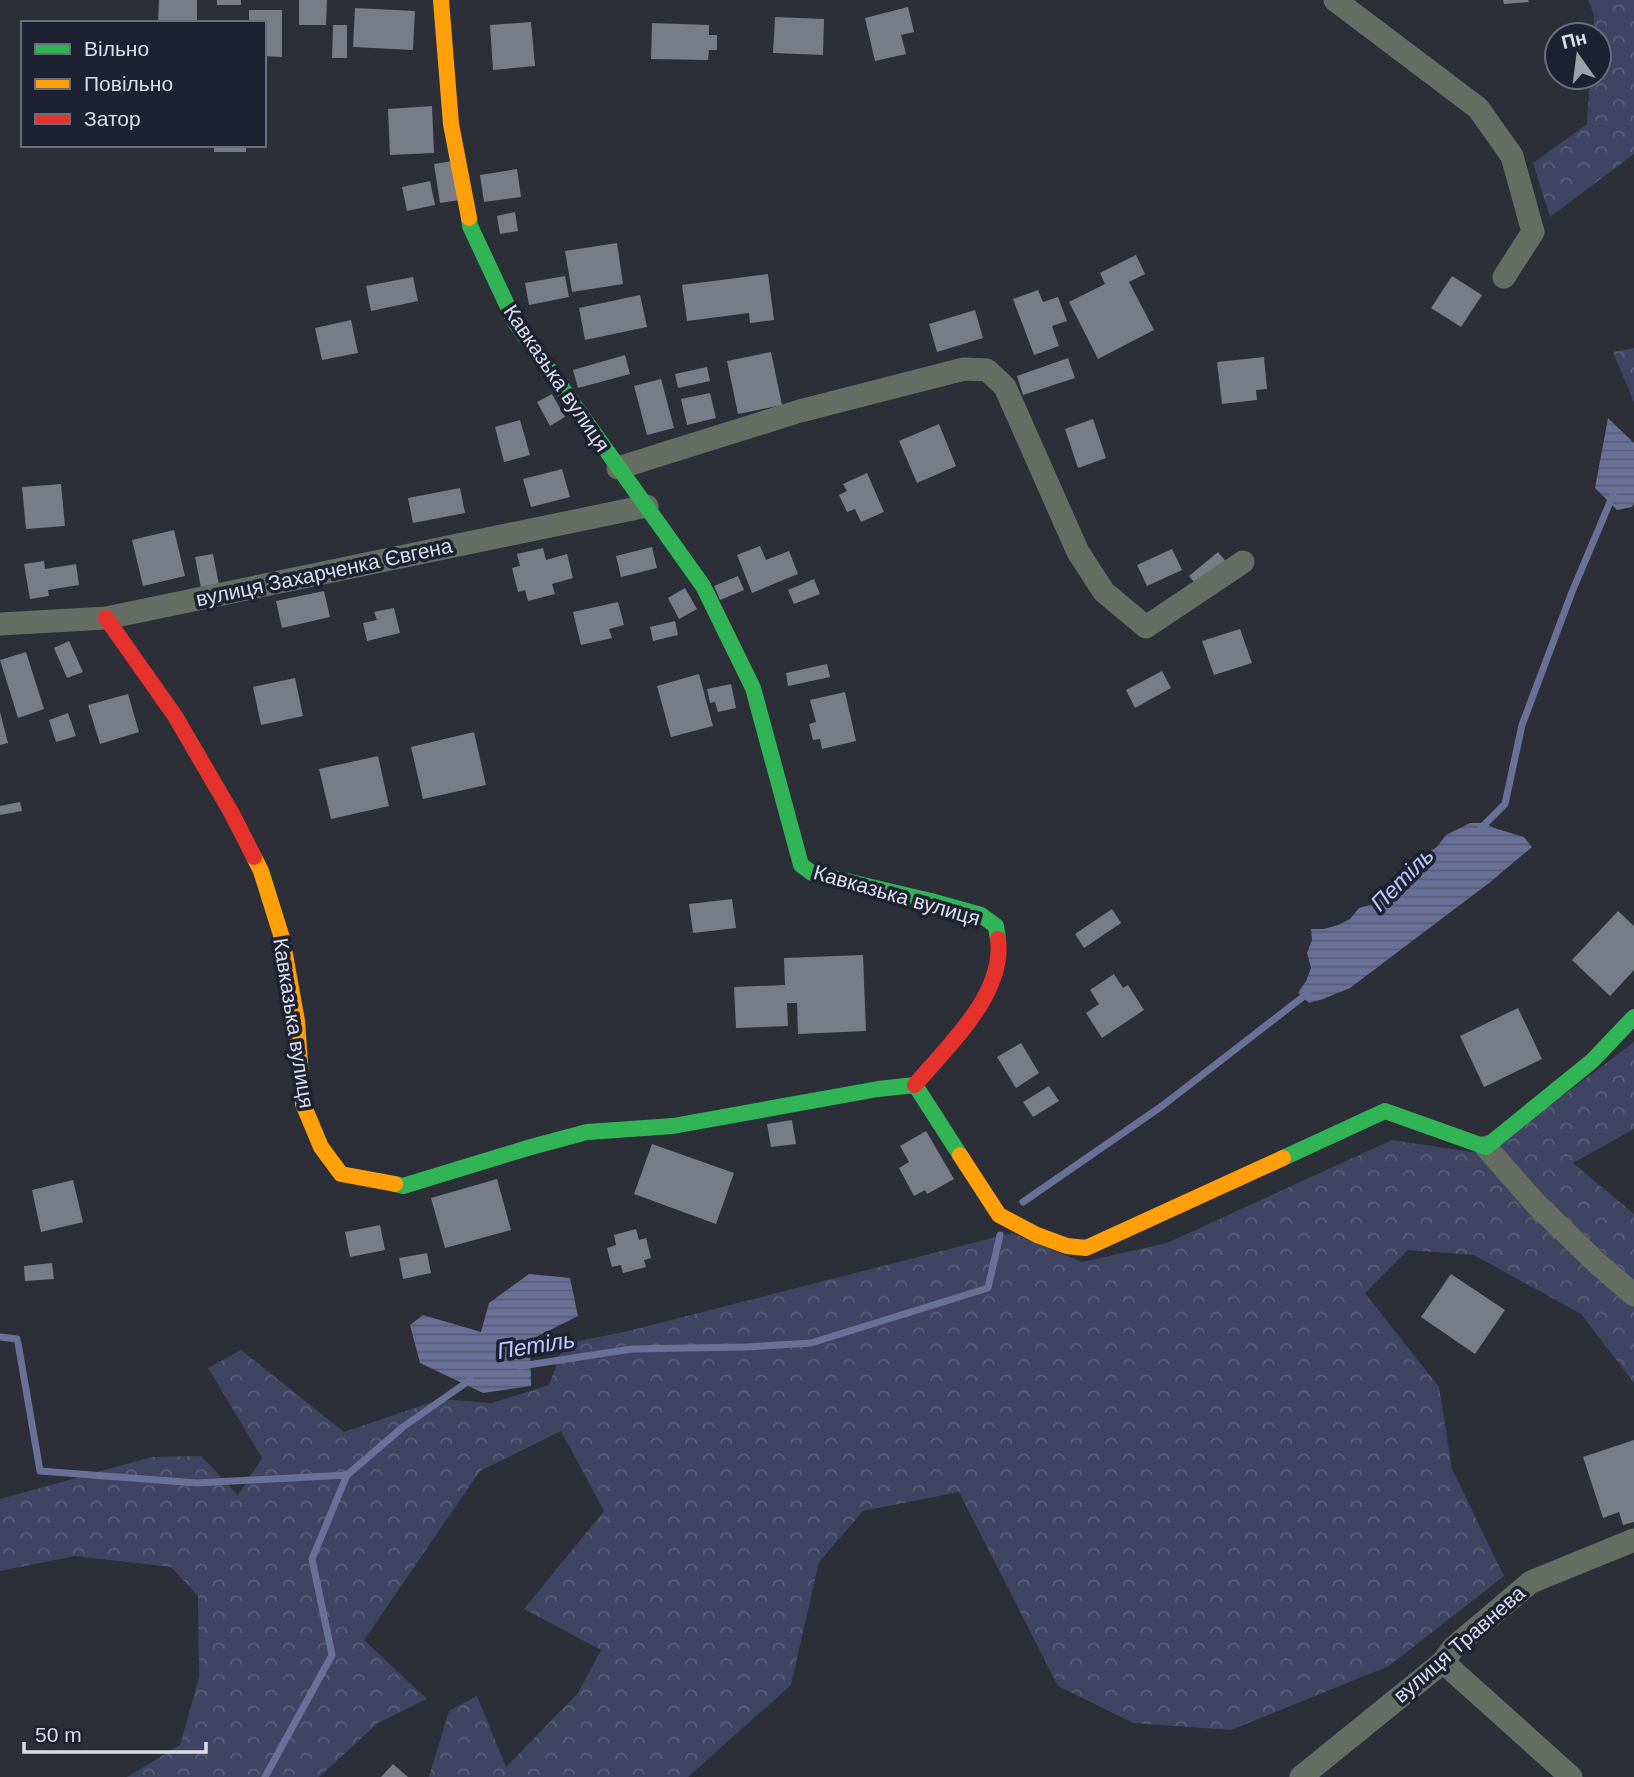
<svg xmlns="http://www.w3.org/2000/svg" width="1634" height="1777" font-family="Helvetica,sans-serif">
  <style>
    .forest { fill: url(#forest-crowns) }
    .water { fill: url(#water-rules) }
    .lines { fill: none; stroke-linecap: round; stroke-linejoin: round }
    .stream { stroke: #6a7198; stroke-width: 7 }
    .building { fill: #787b88 }
    .street { stroke: #666d63; stroke-width: 23 }
    .fast { stroke: #30b455; stroke-width: 16 }
    .slow { stroke: #ff9f0a; stroke-width: 16 }
    .jam { stroke: #e5322d; stroke-width: 16 }
    .labels { text-anchor: middle; dominant-baseline: central; stroke-width: 7; stroke-linejoin: round; paint-order: stroke }
    .street-label { font-size: 21px; fill: #dbdee9; stroke: #1e2132 }
    .water-label { font-size: 23px; font-style: italic; fill: #bdc8fd; stroke: #1e2132 }
  </style>
  <defs>
    <pattern id="forest-crowns" width="20" height="18" patternUnits="userSpaceOnUse" patternTransform="scale(1.75)"><rect width="20" height="18" fill="#3f4462"/><path d="M2 6a3 3 0 1 1 6 0M12 15a3 3 0 1 1 6 0" fill="none" stroke="#5a5f78"/></pattern>
    <pattern id="water-rules" width="6" height="5" patternUnits="userSpaceOnUse" patternTransform="scale(1.75)"><rect width="6" height="5" fill="#6a7198"/><path d="M0 2.5h6" fill="none" stroke="#585c73"/></pattern>
  </defs>
  <rect width="100%" height="100%" fill="#2c2e38"/>
  <g class="forest">
    <polygon points="1588,0 1634,0 1634,154 1550,217 1533,163 1587,124 1590,77 1599,77 1599,35 1593,35 1594,15"/>
    <polygon points="1634,348 1634,402 1613,352"/>
    <polygon points="1634,1042 1634,1129 1573,1163 1634,1214 1634,1383 1581,1314 1474,1255 1408,1250 1365,1293 1439,1387 1452,1469 1504,1576 1389,1666 1231,1730 1133,1723 1058,1686 959,1492 863,1511 819,1562 791,1685 688,1777 429,1777 449,1711 477,1696 506,1767 578,1693 601,1650 524,1609 604,1511 561,1431 480,1471 364,1640 427,1699 378,1723 319,1777 127,1777 180,1745 199,1677 198,1596 171,1567 75,1556 0,1571 0,1499 152,1457 201,1456 238,1495 262,1458 208,1368 241,1350 344,1432 441,1399 492,1403 549,1385 564,1344 628,1331 1012,1233 1082,1262 1167,1243 1392,1140 1486,1154"/>
  </g>
  <g class="water">
    <polygon points="1608,418 1634,443 1634,503 1632,507 1617,510 1595,488"/>
    <polygon points="1470,823 1484,823 1497,829 1524,837 1532,847 1489,883 1350,988 1323,999 1309,1003 1298,993 1306,981 1311,968 1307,953 1312,940 1311,929 1324,929 1338,925 1350,919 1359,908 1373,904 1384,896 1411,863 1437,847 1446,835"/>
    <polygon points="529,1274 570,1278 578,1316 530,1340 531,1386 483,1393 420,1363 410,1325 423,1315 481,1332 489,1303"/>
  </g>
  <g class="lines">
    <g class="stream">
      <polyline points="1481,828 1505,804 1522,725 1572,592 1613,495"/>
      <polyline points="1023,1202 1162,1106 1308,993"/>
      <polyline points="0,1337 17,1339"/>
      <polyline points="18,1343 40,1471 197,1483 347,1475"/>
      <polyline points="521,1366 632,1349 746,1347 811,1343 988,1288 1000,1235"/>
      <polyline points="265,1777 332,1655 312,1559 347,1475 403,1427 470,1380"/>
    </g>
  </g>
  <g class="building">
    <polygon points="159,0 197,0 197,23 158,23"/>
    <rect x="217" y="0" width="24" height="5"/>
    <polygon points="299,0 327,0 326,25 299,25"/>
    <polygon points="1503,0 1528,0 1529,2 1504,4"/>
    <polygon points="908,7 914,32 901,35 906,54 875,61 865,18"/>
    <polygon points="355,8 415,11 413,50 353,47"/>
    <polygon points="249,10 282,10 282,57 264,56 264,23 249,23"/>
    <polygon points="775,17 824,19 823,55 773,53"/>
    <polygon points="531,22 535,66 493,70 490,25"/>
    <polygon points="652,23 709,25 709,35 717,35 717,50 709,50 708,60 651,59"/>
    <polygon points="333,25 347,25 347,58 332,58"/>
    <polygon points="432,106 434,153 390,155 388,109"/>
    <rect x="214" y="145" width="32" height="7"/>
    <polygon points="453,161 460,200 440,203 434,164"/>
    <polygon points="517,169 521,197 484,202 480,175"/>
    <polygon points="430,181 435,205 407,211 402,187"/>
    <polygon points="515,212 518,231 500,234 497,216"/>
    <polygon points="617,243 623,284 572,292 565,251"/>
    <polygon points="1136,255 1145,274 1129,282 1154,330 1098,359 1069,302 1105,284 1100,273"/>
    <polygon points="768,274 774,320 750,323 749,313 687,321 682,285"/>
    <polygon points="565,276 569,297 529,305 525,283"/>
    <polygon points="1452,276 1482,295 1461,327 1431,308"/>
    <polygon points="413,277 418,301 371,311 366,286"/>
    <polygon points="1038,290 1043,302 1058,297 1067,321 1052,326 1059,346 1034,355 1013,299"/>
    <polygon points="640,295 647,327 585,340 579,308"/>
    <polygon points="975,310 983,338 937,352 929,324"/>
    <polygon points="351,320 358,353 322,360 315,328"/>
    <polygon points="771,352 782,405 738,414 727,361"/>
    <polygon points="625,355 630,374 578,388 573,370"/>
    <polygon points="1264,357 1267,389 1256,390 1257,400 1222,404 1217,362"/>
    <polygon points="1068,358 1075,378 1023,395 1017,376"/>
    <polygon points="707,367 710,381 678,388 675,374"/>
    <polygon points="661,379 674,428 647,435 634,386"/>
    <polygon points="710,393 716,418 687,425 681,399"/>
    <polygon points="552,394 565,417 550,426 537,402"/>
    <polygon points="1093,419 1106,458 1078,468 1065,429"/>
    <polygon points="520,420 530,455 504,462 495,427"/>
    <polygon points="939,424 956,466 917,483 899,441"/>
    <polygon points="562,469 570,497 531,507 523,479"/>
    <polygon points="867,473 884,512 861,522 855,509 847,512 839,495 847,491 843,484"/>
    <polygon points="61,484 65,526 26,529 22,487"/>
    <polygon points="460,488 465,513 413,523 408,498"/>
    <polygon points="174,530 185,576 143,586 132,540"/>
    <polygon points="760,546 766,560 789,551 798,574 752,593 737,555"/>
    <polygon points="652,547 657,568 621,577 616,556"/>
    <polygon points="543,548 546,560 567,554 573,578 552,584 555,594 528,601 525,590 518,592 512,568 520,566 517,554"/>
    <polygon points="1172,549 1182,570 1147,586 1137,565"/>
    <polygon points="1218,552 1228,564 1199,588 1189,576"/>
    <polygon points="213,554 219,585 201,588 195,557"/>
    <polygon points="44,561 45,569 76,564 79,585 48,590 49,596 30,599 24,564"/>
    <polygon points="738,576 744,590 720,600 714,586"/>
    <polygon points="814,579 820,594 794,604 788,590"/>
    <polygon points="685,588 697,609 679,619 668,598"/>
    <polygon points="324,591 330,617 282,628 276,601"/>
    <polygon points="618,602 624,625 609,629 612,638 581,645 573,612"/>
    <polygon points="394,608 400,633 367,641 363,623 377,620 374,612"/>
    <polygon points="675,621 678,635 653,641 650,627"/>
    <polygon points="1240,629 1252,663 1214,675 1202,641"/>
    <polygon points="69,641 83,672 67,678 54,648"/>
    <polygon points="26,652 44,709 18,718 0,660"/>
    <polygon points="827,664 830,677 788,686 786,673"/>
    <polygon points="1162,671 1171,688 1135,708 1126,690"/>
    <polygon points="699,674 713,726 671,737 657,686"/>
    <polygon points="295,678 303,716 261,725 253,687"/>
    <polygon points="731,684 736,708 718,712 715,702 710,703 707,689"/>
    <polygon points="845,692 856,741 822,749 820,739 813,740 809,724 816,722 810,700"/>
    <polygon points="128,694 139,732 100,744 88,705"/>
    <polygon points="0,712 8,743 0,745"/>
    <polygon points="68,713 76,736 56,742 49,720"/>
    <polygon points="474,732 486,785 423,799 411,747"/>
    <polygon points="378,756 389,806 331,819 319,769"/>
    <polygon points="20,802 22,811 0,815 0,806"/>
    <polygon points="732,899 736,928 693,933 689,904"/>
    <polygon points="1112,909 1121,923 1084,948 1075,934"/>
    <polygon points="1618,911 1634,926 1634,970 1610,996 1572,960"/>
    <polygon points="863,955 866,1031 798,1034 797,1003 787,1003 788,1026 736,1028 734,987 785,985 784,958"/>
    <polygon points="1114,974 1123,988 1128,985 1144,1010 1102,1038 1086,1013 1099,1004 1090,990"/>
    <polygon points="1518,1008 1542,1059 1484,1087 1460,1036"/>
    <polygon points="1021,1043 1039,1073 1016,1088 997,1057"/>
    <polygon points="1049,1086 1059,1101 1033,1117 1023,1102"/>
    <polygon points="792,1120 796,1144 771,1147 767,1124"/>
    <polygon points="926,1131 954,1179 927,1194 925,1190 914,1196 899,1168 909,1162 900,1146"/>
    <polygon points="652,1144 734,1173 716,1224 634,1194"/>
    <polygon points="497,1179 511,1230 445,1248 431,1198"/>
    <polygon points="73,1180 83,1222 41,1232 32,1190"/>
    <polygon points="380,1225 385,1250 350,1257 345,1232"/>
    <polygon points="636,1229 639,1240 646,1238 651,1258 644,1260 646,1267 623,1273 621,1265 612,1267 607,1248 616,1245 614,1235"/>
    <polygon points="427,1253 431,1273 403,1279 399,1258"/>
    <polygon points="52,1263 54,1279 25,1281 24,1266"/>
    <polygon points="1451,1274 1505,1310 1475,1354 1421,1317"/>
    <polygon points="1634,1440 1634,1522 1623,1525 1619,1512 1603,1518 1583,1457"/>
    <polygon points="393,1764 408,1777 381,1777"/>
  </g>
  <g class="lines">
    <g class="street">
      <polyline points="1335,0 1478,108 1512,156 1533,232 1504,277"/>
      <polyline points="618,468 800,411 964,369 987,370 1005,387 1078,552 1104,592 1146,627 1243,562"/>
      <polyline points="0,624 106,618 647,506"/>
      <polyline points="1486,1147 1536,1204 1597,1263 1634,1295"/>
      <polyline points="1443,1662 1571,1777"/>
      <polyline points="1301,1777 1443,1662 1453,1648 1531,1582 1634,1540"/>
    </g>
    <g class="fast">
      <polyline points="469,218 470,226 515,322 703,586 753,688 801,865 812,873 931,901 981,915 996,926 998,939"/>
      <polyline points="1283,1158 1385,1111 1486,1147 1592,1061 1634,1017"/>
      <polyline points="395,1184 403,1186 531,1147 587,1132 673,1126 878,1089 915,1085 960,1155"/>
    </g>
    <g class="slow">
      <polyline points="441,0 451,124 469,218"/>
      <polyline points="254,857 261,871 282,938 297,1021 303,1104 321,1147 341,1174 395,1184"/>
      <polyline points="960,1155 999,1215 1037,1235 1067,1246 1086,1248 1283,1158"/>
    </g>
    <g class="jam">
      <polyline points="106,618 175,716 231,812 254,857"/>
      <path d="M915 1085C948 1045 1005 995 998 939"/>
    </g>
  </g>
  <g class="labels">
    <g class="street-label">
      <text transform="translate(557 378) rotate(56)">Кавказька вулиця</text>
      <text transform="translate(324 572) rotate(-12)">вулиця Захарченка Євгена</text>
      <text transform="translate(897 895) rotate(16)">Кавказька вулиця</text>
      <text transform="translate(294 1023) rotate(81)">Кавказька вулиця</text>
      <text transform="translate(1459 1644) rotate(-41)">вулиця Травнева</text>
    </g>
    <g class="water-label">
      <text transform="translate(1402 879) rotate(-45)">Петіль</text>
      <text transform="translate(536 1345) rotate(-9)">Петіль</text>
    </g>
  </g>
  <rect x="21" y="21" width="245" height="126" fill="#1e2132" stroke="#6a6d7b" stroke-width="2"/>
  <rect x="35" y="44" width="35" height="10" fill="#30b455" stroke="#6a6d7b" stroke-width="2"/>
  <text x="84" y="56" font-size="21" fill="#dbdee9">Вільно</text>
  <rect x="35" y="79" width="35" height="10" fill="#ff9f0a" stroke="#6a6d7b" stroke-width="2"/>
  <text x="84" y="91" font-size="21" fill="#dbdee9">Повільно</text>
  <rect x="35" y="114" width="35" height="10" fill="#e5322d" stroke="#6a6d7b" stroke-width="2"/>
  <text x="84" y="126" font-size="21" fill="#dbdee9">Затор</text>
  <g transform="translate(1578 56) rotate(346)"><circle r="33" fill="#1e2132" stroke="#6a6d7b" stroke-width="2"/>
  <path d="M0-5L12 26L0 18L-12 26Z" fill="#9ea0ab"/>
  <text y="-10" font-size="19" font-weight="bold" text-anchor="middle" fill="#dbdee9">Пн</text>
  </g>
  <path d="M24 1742v10h182v-10" fill="none" stroke="#dbdee9" stroke-width="3.5"/>
  <text x="35" y="1742" font-size="21" fill="#dbdee9" stroke="#1e2132" stroke-width="5" paint-order="stroke">50 m</text>
</svg>
